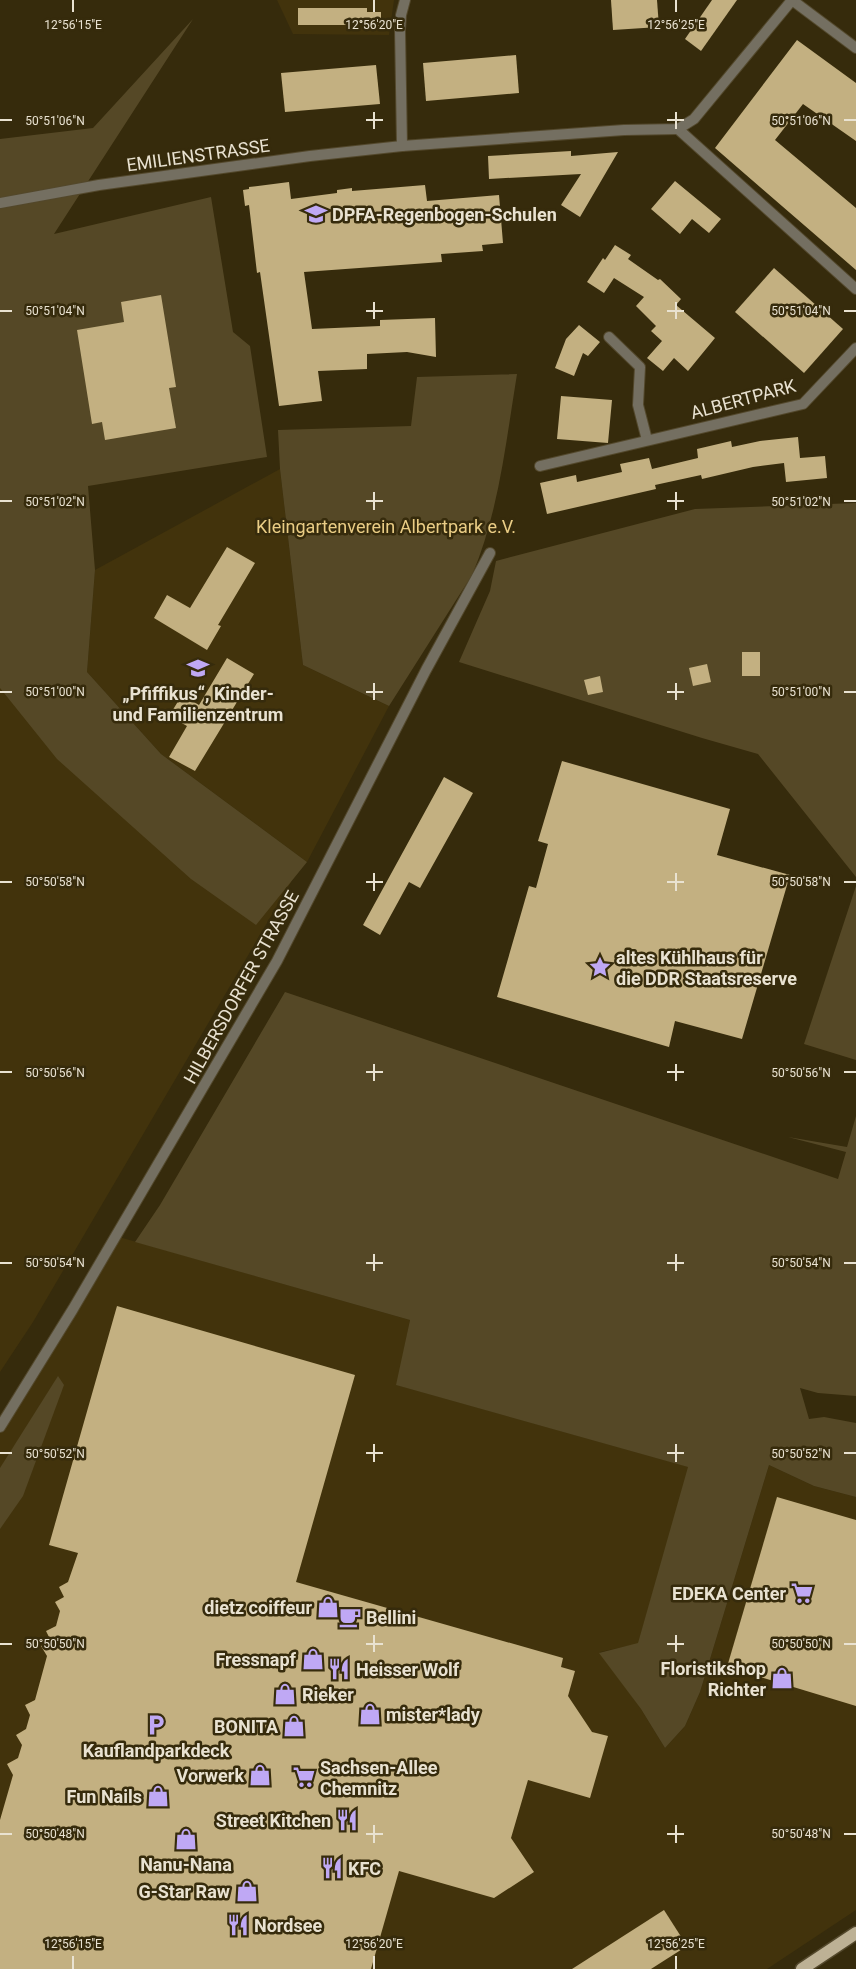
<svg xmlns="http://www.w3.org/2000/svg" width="856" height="1969" font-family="Roboto,sans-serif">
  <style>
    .built { fill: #42330c }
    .green { fill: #554826 }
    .building { fill: #c3b081 }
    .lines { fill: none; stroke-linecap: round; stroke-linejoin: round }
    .street-casing { stroke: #53482c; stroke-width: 12 }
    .primary-casing { stroke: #53482c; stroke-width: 15 }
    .street { stroke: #746f61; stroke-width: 10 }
    .primary { stroke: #bdb195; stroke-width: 12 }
    .ticks { fill: none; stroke: #e9e2d1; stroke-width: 2 }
    .labels { text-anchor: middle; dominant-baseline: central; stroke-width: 5; stroke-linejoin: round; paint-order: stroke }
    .street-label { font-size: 18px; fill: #e9e2d1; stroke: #362b0c }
    .poi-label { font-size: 18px; font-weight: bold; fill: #e9e2d1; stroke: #362b0c; text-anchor: start }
    .park-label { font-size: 18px; fill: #eacd85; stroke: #362b0c }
    .ticks-label { font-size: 12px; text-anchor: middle; fill: #e9e2d1; stroke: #362b0c; stroke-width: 5; stroke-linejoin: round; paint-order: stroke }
  </style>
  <rect width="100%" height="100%" fill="#362b0c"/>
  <g class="built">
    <polygon points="277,0 394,0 389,35 293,34"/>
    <polygon points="280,469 303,665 389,706 307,862 161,754 87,672 95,570"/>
    <polygon points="0,614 291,882 33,1322 0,1372"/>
    <polygon points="119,1237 410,1320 397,1385 689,1467 638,1644 600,1652 641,1709 665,1748 685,1726 700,1692 769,1465 814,1486 856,1497 856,1910 767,1969 0,1969 0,1432"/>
  </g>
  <g class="green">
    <polygon points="193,19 54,234 211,197 233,332 250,346 267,457 88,486 95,570 87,672 161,754 307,862 256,925 191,879 57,759 0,688 0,139 93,128"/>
    <path d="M517 374C506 441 499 512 472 575L389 706 303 665 280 469 278 430 411 426 417 377Z"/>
    <polygon points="856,503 856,877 758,754 702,738 459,662 490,591 496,561 695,509"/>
    <polygon points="856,886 856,1060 804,1044"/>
    <polygon points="285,992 838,1179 846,1152 788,1137 847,1147 856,1116 856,1396 818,1393 800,1388 809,1419 824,1417 856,1423 856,1497 814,1486 769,1465 700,1692 685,1726 665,1748 641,1709 599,1653 638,1643 688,1467 396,1385 410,1320 135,1242 160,1205"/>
    <polygon points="58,1376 64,1385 23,1496 0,1529 0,1468"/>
  </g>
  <g class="building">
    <polygon points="611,0 657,0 659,27 613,30"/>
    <polygon points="712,0 737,0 701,51 685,39"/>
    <polygon points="298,8 367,8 367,12 381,12 381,27 366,27 366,25 298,25"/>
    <polygon points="797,40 856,83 856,141 803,104 775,140 856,208 856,270 715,148"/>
    <polygon points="516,55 519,93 426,101 423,63"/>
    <polygon points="376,65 380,104 285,112 281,73"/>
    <polygon points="571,151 571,156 618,152 580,217 561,205 581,174 489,179 488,156"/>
    <polygon points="675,181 721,219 709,233 692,219 680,234 651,209"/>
    <polygon points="289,182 291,199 337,193 337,190 352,188 352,191 425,185 427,201 499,195 503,243 482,245 483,251 441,254 442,262 304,272 312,329 380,326 380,320 435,318 436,357 407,352 367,354 367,369 318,371 322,401 279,406 260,272 257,273 249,205 245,206 243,190 249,189 249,187"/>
    <polygon points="615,245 631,255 628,259 658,280 660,279 681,299 676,305 715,338 688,371 674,358 663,371 647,358 662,341 651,331 656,326 636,306 644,297 614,278 604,293 587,282 603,258 605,260"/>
    <polygon points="774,268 843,329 804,373 735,312"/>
    <polygon points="161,295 176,387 169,388 176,428 105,440 102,422 92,424 77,330 124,322 121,302"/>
    <polygon points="579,325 600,342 588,356 583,353 574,376 555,368 566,339"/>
    <polygon points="561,396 612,400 608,443 557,439"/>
    <polygon points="798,437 800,458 825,456 827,478 786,482 784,463 753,467 702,479 701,475 655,485 656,489 547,514 540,483 576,475 577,482 622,472 620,464 649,458 652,469 698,458 697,449 731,441 732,447 760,441"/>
    <polygon points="227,547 255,563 218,625 221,626 207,650 154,618 167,595 190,608"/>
    <rect x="742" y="652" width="18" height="24"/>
    <polygon points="227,658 254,674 195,771 169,757 187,726 169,716 182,695 199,705"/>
    <polygon points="707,664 711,682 693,686 689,668"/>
    <polygon points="600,676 603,692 588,695 584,680"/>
    <polygon points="562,761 730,809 717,855 790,875 742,1039 675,1021 669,1047 497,997 529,886 536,888 548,844 538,841"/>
    <polygon points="444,777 473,793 420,888 409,882 380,935 363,925"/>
    <polygon points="117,1306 355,1375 296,1582 563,1658 561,1667 575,1671 568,1696 592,1732 608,1736 590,1798 528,1780 511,1838 534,1872 494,1898 399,1871 371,1969 0,1969 0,1820 13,1775 7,1764 18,1758 22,1745 16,1735 26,1729 30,1715 25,1705 35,1700 47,1656 41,1646 51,1641 46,1631 56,1626 60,1611 55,1602 64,1597 59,1587 68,1582 78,1553 49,1545"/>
    <polygon points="777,1497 856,1520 856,1706 727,1667"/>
    <polygon points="664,1910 687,1946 651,1969 572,1969"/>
  </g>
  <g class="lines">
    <g class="street-casing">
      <g id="street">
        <polyline points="792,0 856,48"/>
        <polyline points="678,129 856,289"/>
        <polyline points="402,146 400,30 401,15 405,0"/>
        <polyline points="0,203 99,185 310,156 402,146 624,130 678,129 694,119 792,0"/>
        <polyline points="609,337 640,367 638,405 647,440"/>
        <polyline points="540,466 803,404 856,348"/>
        <polyline points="0,1427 73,1309 277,961 426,670 490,553"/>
      </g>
    </g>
    <g class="primary-casing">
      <polyline id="primary" points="802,1969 856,1933"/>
    </g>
    <use href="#street" class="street"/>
    <use href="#primary" class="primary"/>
  </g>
  <path class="ticks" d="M73 0V12M374 0V12M676 0V12M374 112V129M676 112V129M0 120H12M366 120H383M667 120H684M844 120H856M374 302V319M676 302V319M0 311H12M366 311H383M667 311H684M844 311H856M374 492V510M676 492V510M0 501H12M366 501H383M667 501H684M844 501H856M374 683V700M676 683V700M0 692H12M366 692H383M667 692H684M844 692H856M374 873V891M676 873V891M0 882H12M366 882H383M667 882H684M844 882H856M374 1064V1081M676 1064V1081M0 1072H12M366 1072H383M667 1072H684M844 1072H856M374 1254V1271M676 1254V1271M0 1263H12M366 1263H383M667 1263H684M844 1263H856M374 1444V1462M676 1444V1462M0 1453H12M366 1453H383M667 1453H684M844 1453H856M374 1635V1652M676 1635V1652M0 1644H12M366 1644H383M667 1644H684M844 1644H856M374 1825V1843M676 1825V1843M0 1834H12M366 1834H383M667 1834H684M844 1834H856M73 1956V1969M374 1956V1969M676 1956V1969"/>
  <defs>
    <g id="school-bare" transform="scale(1.725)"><path d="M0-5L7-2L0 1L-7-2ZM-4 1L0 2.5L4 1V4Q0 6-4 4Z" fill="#bfa8f4" stroke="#362b0c" stroke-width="2.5" paint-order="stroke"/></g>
    <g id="sight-bare" transform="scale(1.725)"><path d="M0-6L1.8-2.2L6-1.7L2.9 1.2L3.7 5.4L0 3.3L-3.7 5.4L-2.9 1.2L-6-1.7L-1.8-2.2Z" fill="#bfa8f4" stroke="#362b0c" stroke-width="2.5" paint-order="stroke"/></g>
    <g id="supermarket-bare" transform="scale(1.725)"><path d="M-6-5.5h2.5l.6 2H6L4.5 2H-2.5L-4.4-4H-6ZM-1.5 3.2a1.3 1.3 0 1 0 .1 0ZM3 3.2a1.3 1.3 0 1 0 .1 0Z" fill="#bfa8f4" stroke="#362b0c" stroke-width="2.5" paint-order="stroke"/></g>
    <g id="shop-bare" transform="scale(1.725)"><path d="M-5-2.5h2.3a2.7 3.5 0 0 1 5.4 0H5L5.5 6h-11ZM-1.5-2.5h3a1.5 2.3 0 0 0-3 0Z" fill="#bfa8f4" stroke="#362b0c" stroke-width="2.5" paint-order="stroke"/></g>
    <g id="cafe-bare" transform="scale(1.725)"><path d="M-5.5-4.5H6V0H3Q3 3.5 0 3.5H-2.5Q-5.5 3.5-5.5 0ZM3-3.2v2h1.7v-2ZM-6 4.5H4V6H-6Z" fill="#bfa8f4" stroke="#362b0c" stroke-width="2.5" paint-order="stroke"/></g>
    <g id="restaurant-bare" transform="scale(1.725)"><path d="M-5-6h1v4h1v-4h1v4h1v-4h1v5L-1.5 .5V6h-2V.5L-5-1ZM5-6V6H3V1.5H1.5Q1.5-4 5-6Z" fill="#bfa8f4" stroke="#362b0c" stroke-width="2.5" paint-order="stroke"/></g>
    <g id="parking-bare" transform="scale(1.725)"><path d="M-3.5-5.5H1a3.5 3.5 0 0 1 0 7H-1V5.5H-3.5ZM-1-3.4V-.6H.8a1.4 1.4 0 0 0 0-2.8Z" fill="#bfa8f4" stroke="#362b0c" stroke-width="2.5" paint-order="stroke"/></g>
  </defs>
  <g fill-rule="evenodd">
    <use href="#school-bare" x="316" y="214"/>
    <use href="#school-bare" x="198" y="668"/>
    <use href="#sight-bare" x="600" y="967"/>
    <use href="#supermarket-bare" x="802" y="1593"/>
    <use href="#shop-bare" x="328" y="1607"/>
    <use href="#cafe-bare" x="350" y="1617"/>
    <use href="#shop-bare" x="313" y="1659"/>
    <use href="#restaurant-bare" x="339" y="1669"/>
    <use href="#shop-bare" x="782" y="1678"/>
    <use href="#shop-bare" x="285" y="1694"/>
    <use href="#shop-bare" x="370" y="1714"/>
    <use href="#parking-bare" x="156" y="1725"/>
    <use href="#shop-bare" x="294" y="1726"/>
    <use href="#shop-bare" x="260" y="1775"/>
    <use href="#supermarket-bare" x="304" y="1777"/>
    <use href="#shop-bare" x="158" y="1796"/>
    <use href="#restaurant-bare" x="347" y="1820"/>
    <use href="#shop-bare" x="186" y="1839"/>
    <use href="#restaurant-bare" x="332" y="1868"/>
    <use href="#shop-bare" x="247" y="1891"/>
    <use href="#restaurant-bare" x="238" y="1925"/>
  </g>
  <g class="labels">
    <g class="street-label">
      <text transform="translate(198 155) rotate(-8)">EMILIENSTRASSE</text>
      <text transform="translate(743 399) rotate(-15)">ALBERTPARK</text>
      <text transform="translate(241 987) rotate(-61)">HILBERSDORFER STRASSE</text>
    </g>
    <g class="poi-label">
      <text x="332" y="214">DPFA-Regenbogen-Schulen</text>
      <text x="198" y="693" text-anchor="middle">„Pfiffikus“, Kinder-<tspan x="198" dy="21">und Familienzentrum</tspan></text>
      <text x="616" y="957">altes Kühlhaus für<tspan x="616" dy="21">die DDR Staatsreserve</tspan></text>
      <text x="786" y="1593" text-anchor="end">EDEKA Center</text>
      <text x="312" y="1607" text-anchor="end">dietz coiffeur</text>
      <text x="366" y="1617">Bellini</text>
      <text x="296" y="1659" text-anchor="end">Fressnapf</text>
      <text x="766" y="1668" text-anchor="end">Floristikshop<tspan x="766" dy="21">Richter</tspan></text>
      <text x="356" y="1669">Heisser Wolf</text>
      <text x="302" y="1694">Rieker</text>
      <text x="386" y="1714">mister*lady</text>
      <text x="278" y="1726" text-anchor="end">BONITA</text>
      <text x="156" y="1750" text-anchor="middle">Kauflandparkdeck</text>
      <text x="320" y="1767">Sachsen-Allee<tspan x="320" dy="21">Chemnitz</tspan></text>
      <text x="244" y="1775" text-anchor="end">Vorwerk</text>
      <text x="142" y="1796" text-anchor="end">Fun Nails</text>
      <text x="331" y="1820" text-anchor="end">Street Kitchen</text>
      <text x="186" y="1864" text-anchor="middle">Nanu-Nana</text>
      <text x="348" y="1868">KFC</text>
      <text x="230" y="1891" text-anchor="end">G-Star Raw</text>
      <text x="254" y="1925">Nordsee</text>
    </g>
    <g class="park-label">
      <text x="386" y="526">Kleingartenverein Albertpark e.V.</text>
    </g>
  </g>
  <g class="ticks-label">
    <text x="73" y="29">12°56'15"E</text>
    <text x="374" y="29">12°56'20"E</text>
    <text x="676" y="29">12°56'25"E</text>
    <text x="55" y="125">50°51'06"N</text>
    <text x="801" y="125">50°51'06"N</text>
    <text x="55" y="315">50°51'04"N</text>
    <text x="801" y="315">50°51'04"N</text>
    <text x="55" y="506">50°51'02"N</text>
    <text x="801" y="506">50°51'02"N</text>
    <text x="55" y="696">50°51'00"N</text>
    <text x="801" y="696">50°51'00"N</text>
    <text x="55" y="886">50°50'58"N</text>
    <text x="801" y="886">50°50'58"N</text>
    <text x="55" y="1077">50°50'56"N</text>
    <text x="801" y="1077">50°50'56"N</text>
    <text x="55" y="1267">50°50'54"N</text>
    <text x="801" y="1267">50°50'54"N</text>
    <text x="55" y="1458">50°50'52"N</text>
    <text x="801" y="1458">50°50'52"N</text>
    <text x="55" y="1648">50°50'50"N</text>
    <text x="801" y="1648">50°50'50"N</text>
    <text x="55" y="1838">50°50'48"N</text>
    <text x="801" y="1838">50°50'48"N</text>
    <text x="73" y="1948">12°56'15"E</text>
    <text x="374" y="1948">12°56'20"E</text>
    <text x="676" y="1948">12°56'25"E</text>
  </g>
</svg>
